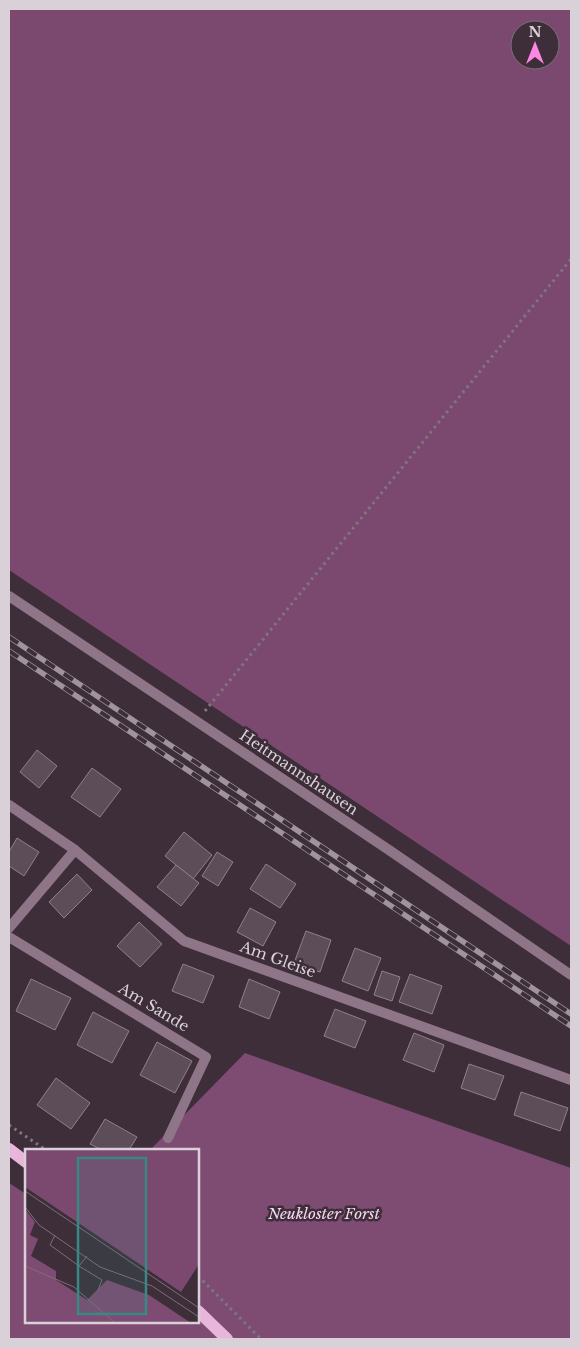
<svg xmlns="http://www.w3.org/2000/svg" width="580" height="1348" font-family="'Libre Baskerville',serif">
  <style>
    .green { fill: #7b4970; fill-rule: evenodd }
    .forest { fill: #7e4c73 }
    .building { fill: #5d4d59; stroke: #917f8c }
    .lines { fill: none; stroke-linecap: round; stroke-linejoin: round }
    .path { stroke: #81757e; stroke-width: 3; stroke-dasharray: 2.5 4; stroke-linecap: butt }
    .minor { stroke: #8e7587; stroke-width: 10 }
    .primary { stroke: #e8b6db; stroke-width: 12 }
    .rail-casing { stroke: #9f949c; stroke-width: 5.5 }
    .rail { stroke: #3d2e39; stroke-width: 4; stroke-dasharray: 11; stroke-linecap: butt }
    .labels { text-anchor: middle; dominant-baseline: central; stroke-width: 5; stroke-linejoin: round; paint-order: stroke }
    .street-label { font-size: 15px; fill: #dad1d8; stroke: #3d2e39 }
    .park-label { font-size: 15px; font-style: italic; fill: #f7d6ee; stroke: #3d2e39 }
    .inset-road { fill: none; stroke: #7c6f79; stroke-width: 1 }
    .view { fill: #388883; fill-opacity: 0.15; stroke: #388883; stroke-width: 2.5 }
    .inset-edge { fill: none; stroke: #dad1d8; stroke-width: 2.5 }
  </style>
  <rect width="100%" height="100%" fill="#3d2e39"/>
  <path class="green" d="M9 9H571V946L9 570ZM520 30H550V60H520Z"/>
  <polygon class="forest" points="245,1053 571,1168 571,1339 9,1339 9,1183 26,1194 26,1322 198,1322 198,1150 150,1150"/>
  <g class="building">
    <polygon points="37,750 57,766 39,788 20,772"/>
    <polygon points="92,768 121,789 100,817 71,797"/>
    <polygon points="184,832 212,855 193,879 165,856"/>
    <polygon points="17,838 39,852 24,876 9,866 9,852"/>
    <polygon points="217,852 233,862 218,886 202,876"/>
    <polygon points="266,864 296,884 280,908 250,889"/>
    <polygon points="176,865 199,883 181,906 157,887"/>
    <polygon points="77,874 92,890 64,918 49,902"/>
    <polygon points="250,908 276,922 263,946 237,932"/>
    <polygon points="139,922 162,944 140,967 117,946"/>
    <polygon points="306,931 331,940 320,972 294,963"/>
    <polygon points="355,948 381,958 368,991 342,981"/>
    <polygon points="183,964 214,976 203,1003 172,991"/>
    <polygon points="382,971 400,977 392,1001 374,995"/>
    <polygon points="410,974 442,986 432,1014 399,1002"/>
    <polygon points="31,979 71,998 55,1030 16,1011"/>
    <polygon points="249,979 280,992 269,1019 239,1007"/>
    <polygon points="335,1009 366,1021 355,1048 324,1036"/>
    <polygon points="93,1012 129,1031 112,1063 77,1045"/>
    <polygon points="414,1033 444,1045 434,1072 403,1060"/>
    <polygon points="157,1042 192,1061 175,1093 140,1075"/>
    <polygon points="469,1064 504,1076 495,1100 461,1088"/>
    <polygon points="56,1078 90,1103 71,1129 37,1105"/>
    <polygon points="521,1092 568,1108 560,1131 514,1115"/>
    <polygon points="105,1119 137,1137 129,1150 102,1150 90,1144"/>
  </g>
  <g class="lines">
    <g class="path">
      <polyline points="205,711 571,259"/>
      <polyline points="9,1125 46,1150"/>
      <polyline points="198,1276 261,1339"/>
    </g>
    <g class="minor">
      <polyline points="9,596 389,850 571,975"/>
      <polyline points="9,805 75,850 184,941 571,1080"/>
      <polyline points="9,928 75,850"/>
      <polyline points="9,937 206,1057 168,1138"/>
    </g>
    <g class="primary">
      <polyline points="9,1149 26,1162"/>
      <polyline points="198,1311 227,1339"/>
    </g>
    <g class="rail-casing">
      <g id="rail">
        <polyline points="9,637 571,1014"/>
        <polyline points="9,651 571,1026"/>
      </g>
    </g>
    <use href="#rail" class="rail"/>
  </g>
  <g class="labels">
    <g class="street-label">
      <text transform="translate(299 772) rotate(34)">Heitmannshausen</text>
      <text transform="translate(278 959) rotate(20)">Am Gleise</text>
      <text transform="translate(154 1007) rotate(31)">Am Sande</text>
    </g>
    <g class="park-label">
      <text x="324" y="1213">Neukloster Forst</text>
    </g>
  </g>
  <g transform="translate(25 1149)">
    <rect width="174" height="174" fill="#3d2e39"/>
    <path d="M0 0H174V115L156 143 0 38Z" fill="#7b4970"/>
    <path d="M0 60 10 73 5 86 13 90 6 107 31 122V131L62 151 82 131 124 146 166 174H0Z" fill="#7e4c73"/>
    <path class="inset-road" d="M0 42 174 159M0 58 14 76 75 118 127 137 174 168M30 86 25 96 54 117M62 107 54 117 77 131 73 141M0 117 49 138 90 174"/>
    <path class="view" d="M53 9H121V165H53Z"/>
    <rect width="174" height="174" class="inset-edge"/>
  </g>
  <rect width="580" height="1348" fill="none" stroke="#dad1d8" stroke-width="20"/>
  <g transform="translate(535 45)"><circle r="24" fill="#3d2e39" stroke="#7c6f79"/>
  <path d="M0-4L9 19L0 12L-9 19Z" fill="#fc86e4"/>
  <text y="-8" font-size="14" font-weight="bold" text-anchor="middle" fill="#dad1d8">N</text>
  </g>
</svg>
